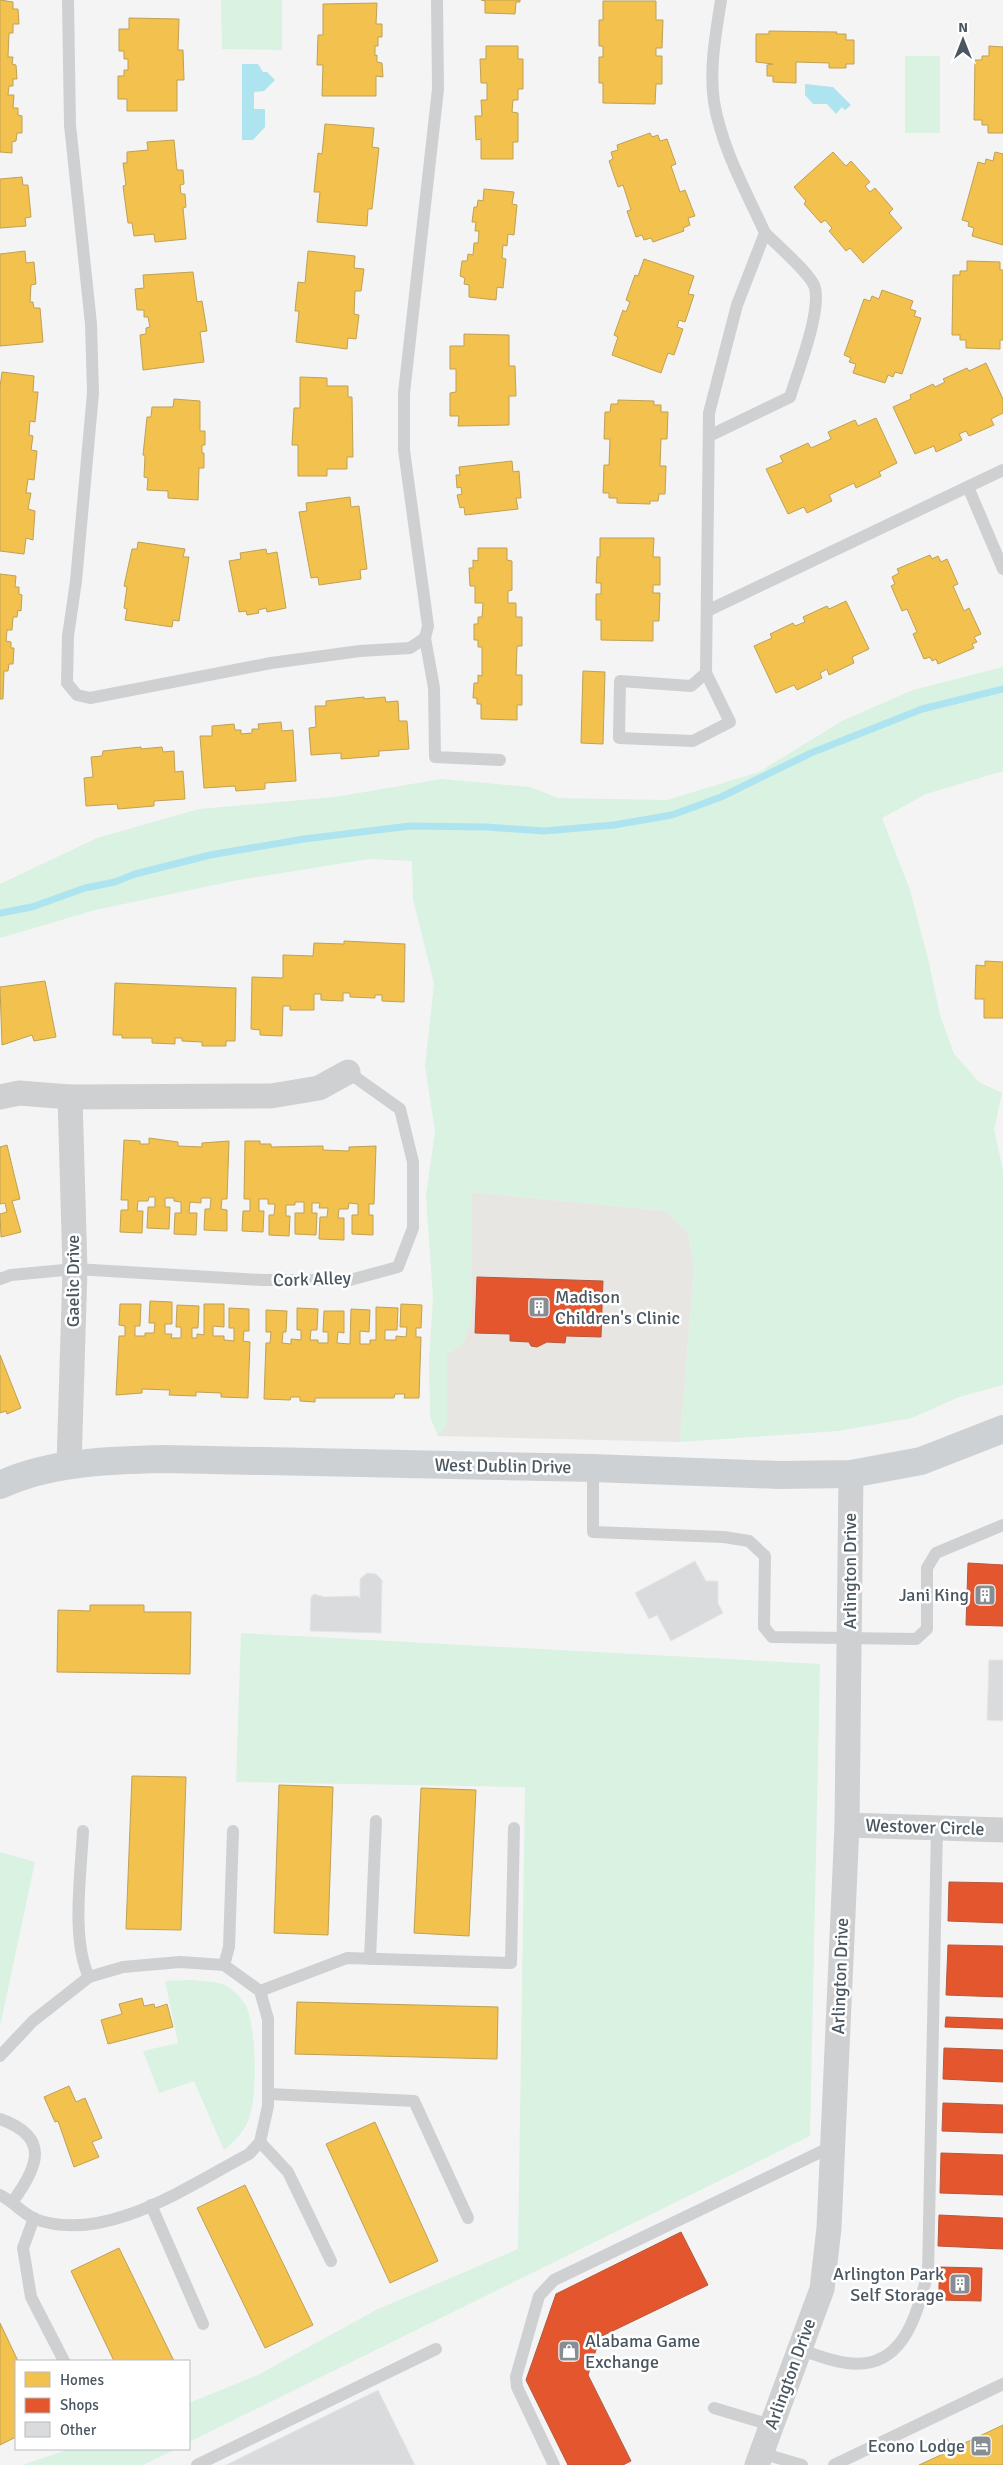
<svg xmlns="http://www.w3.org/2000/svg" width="1003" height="2465" font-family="Signika,sans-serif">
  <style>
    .commercial { fill: #e8e6e3 }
    .green { fill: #d9f2e2 }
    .water { fill: #aee4ef }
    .homes { fill: #f2c14e; stroke: #c0a154 }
    .shops { fill: #e4572e; stroke: #b6573d }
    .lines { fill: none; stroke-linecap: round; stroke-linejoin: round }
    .stream { stroke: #aee4ef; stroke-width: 7 }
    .building { fill: #dadbdc; stroke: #e5e6e7 }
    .lane { stroke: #ced0d2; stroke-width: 12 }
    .street { stroke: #ced0d2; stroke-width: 25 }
    .secondary { stroke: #ced1d4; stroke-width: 28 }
    .labels { text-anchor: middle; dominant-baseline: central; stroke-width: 5; stroke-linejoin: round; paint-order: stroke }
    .street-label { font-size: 18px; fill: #4a5761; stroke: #fff }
    .poi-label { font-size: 18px; fill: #4a5761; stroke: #fff; text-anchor: end }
  </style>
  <rect width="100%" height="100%" fill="#f4f4f4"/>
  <polygon class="commercial" points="472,1192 666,1211 688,1232 694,1268 680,1442 438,1436 447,1423 447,1354 463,1344 472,1317"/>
  <g class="green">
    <polygon points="221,0 282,0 282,50 222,49"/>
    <rect x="905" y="56" width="35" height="77"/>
    <polygon points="1003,667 1003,771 926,794 882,818 910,890 929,963 940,1015 954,1054 979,1082 1002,1093 994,1130 1003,1170 1003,1385 959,1397 912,1418 838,1431 680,1442 694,1268 688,1232 666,1211 472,1192 472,1317 463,1344 447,1354 447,1424 438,1436 430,1417 429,1361 433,1298 426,1196 435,1131 425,1066 434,984 413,899 412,861 369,859 238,880 95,910 0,938 0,884 97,838 199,809 335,797 441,779 530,787 558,798 667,800 759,772 842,721 913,690"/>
    <polygon points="241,1633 820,1664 810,2136 189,2442 189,2403 258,2375 376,2310 518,2249 525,1787 236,1782"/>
    <polygon points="0,1852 35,1862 0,2026"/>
    <path d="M192 1980C205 1982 222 1980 232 1990 238 1994 246 2004 248 2011 256 2035 258 2098 248 2121 243 2133 234 2142 224 2150L194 2081 159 2093 143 2051 178 2043 165 1981Z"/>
    <polygon points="70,2449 176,2449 143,2465 22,2465"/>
  </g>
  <g class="water">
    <polygon points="242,64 258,64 263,72 267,72 275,80 264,91 254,92 254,109 265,109 265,127 253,140 242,140"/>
    <polygon points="805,84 833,87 851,105 845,110 842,107 836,114 827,104 813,104 805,95"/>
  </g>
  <g class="homes">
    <polygon points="0,0 13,2 13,9 18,9 19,24 13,24 13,33 9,33 8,57 13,57 12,64 16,65 17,79 13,79 13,86 9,86 8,95 14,95 13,108 18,108 18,115 22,116 22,133 17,133 16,141 12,142 12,153 0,152"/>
    <polygon points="481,0 520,0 520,2 516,2 515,14 485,13 485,1"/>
    <polygon points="603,1 656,1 656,20 663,20 662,48 656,48 656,56 662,56 662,84 656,84 655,104 603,103 603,83 599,83 599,57 603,57 603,46 599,46 599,20 603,20"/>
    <polygon points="377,3 376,24 382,24 382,37 378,37 378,46 375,46 375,56 377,55 377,62 382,63 383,77 376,76 376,96 322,96 323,65 317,65 318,35 323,35 323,4"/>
    <polygon points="129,18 179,19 178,50 183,50 184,80 177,80 177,111 127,111 127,99 118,99 118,76 124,76 124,70 128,70 128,59 124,59 124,51 119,51 119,29 129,29"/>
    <polygon points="769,31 837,32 836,34 846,34 846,40 854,40 854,64 846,64 846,68 829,68 829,63 796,62 796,83 773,82 773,76 767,76 767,65 773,64 756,62 756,34 769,34"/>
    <polygon points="486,46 518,46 518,59 523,59 523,89 518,89 518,100 513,100 512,112 518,113 518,142 513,142 513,159 481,159 481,139 476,140 475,116 482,116 481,100 487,100 487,83 481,83 480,59 486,59"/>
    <polygon points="989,46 1003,47 1003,133 988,133 988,125 982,125 982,120 974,120 975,60 982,60 982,56 989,56"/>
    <polygon points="325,124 374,128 372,147 379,148 372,209 368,209 367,226 317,222 320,192 314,192 318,153 322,154"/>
    <polygon points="650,133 652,137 658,135 660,141 667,139 676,164 671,166 680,192 685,190 695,216 688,218 690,225 683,228 684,231 653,242 651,238 644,240 642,235 636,237 627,211 631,210 623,185 618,187 609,161 613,159 611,152 618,150 617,145"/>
    <polygon points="174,140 177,170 183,170 184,184 180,185 181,194 185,194 186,207 183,208 186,239 155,242 154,234 134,236 132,223 128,223 123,186 126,185 123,163 127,163 127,152 148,150 147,142"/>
    <polygon points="833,152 846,166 851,161 870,182 865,186 870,192 875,188 893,209 889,213 902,228 863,263 850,248 846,251 829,231 832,228 825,220 821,223 804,204 806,201 794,187"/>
    <polygon points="995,152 1003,154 1003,245 972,236 974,228 968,226 969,222 962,220 978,162 985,164 986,159 993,161"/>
    <polygon points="22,177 23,185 28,185 31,217 25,218 26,226 0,228 0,179"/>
    <polygon points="484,189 514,192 512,204 517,205 514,235 508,234 507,246 503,245 502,258 506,259 503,288 497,287 496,300 469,297 469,285 464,284 465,278 460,276 462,261 467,261 468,254 473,255 474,243 478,243 479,231 475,231 476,222 472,222 474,207 477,207 478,200 483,201"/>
    <polygon points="25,251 26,263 34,262 36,284 31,285 30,302 33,302 34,308 40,308 43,342 0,346 0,254"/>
    <polygon points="308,251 355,256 354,268 364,269 361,291 355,291 354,314 359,315 356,339 348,338 347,349 296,342 299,311 295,311 298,282 305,283"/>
    <polygon points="644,259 694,276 688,294 694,295 685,322 679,320 677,327 683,329 674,355 668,353 661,373 612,355 618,337 614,335 623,310 626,312 630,302 626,300 635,275 638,276"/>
    <polygon points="967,261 1000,262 1000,270 1003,270 1003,340 1000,340 1000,349 966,348 966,340 960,340 960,335 952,335 953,275 960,275 960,271 967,271"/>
    <polygon points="193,272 197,302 202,301 207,331 200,332 204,362 143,370 140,335 146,334 146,328 150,327 148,317 144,317 144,310 137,310 135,289 144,288 143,275"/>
    <polygon points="882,290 913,301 910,309 916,311 914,316 921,318 902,374 895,372 893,377 888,375 885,383 853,373 856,364 849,362 851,358 844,355 864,299 870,301 872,296 879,299"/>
    <polygon points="464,334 509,335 509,366 515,366 516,396 509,396 509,425 458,426 459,416 450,416 450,393 456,392 456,369 450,369 450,346 464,346"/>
    <polygon points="986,363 1003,399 1003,413 991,419 994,425 969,436 966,431 959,434 962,440 936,452 934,446 915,454 893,407 911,399 910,395 933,384 935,387 945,382 943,379 967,368 969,371"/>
    <polygon points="2,372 34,376 33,392 38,392 35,422 30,421 29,435 33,436 31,450 37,451 34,480 28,479 26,493 31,493 28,509 35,511 33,540 26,538 24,554 0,551 0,387"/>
    <polygon points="300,377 327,378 327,386 348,386 348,397 352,397 353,457 347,457 347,469 327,469 327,476 298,476 298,445 292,445 294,408 300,408"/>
    <polygon points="174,399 200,401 200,431 205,431 205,445 202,445 202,453 204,453 204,468 199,468 198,500 168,498 168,491 147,490 148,478 144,477 145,456 143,455 147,417 151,417 152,407 173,407"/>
    <polygon points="618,400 654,401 654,405 661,405 661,412 668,412 667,439 661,439 660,466 666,466 665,494 659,494 658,501 650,501 650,504 617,503 617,498 609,498 609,493 603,493 604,465 609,465 610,439 604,439 605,412 610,412 611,404 618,404"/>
    <polygon points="876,418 897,463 879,472 881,476 856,488 854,483 829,495 832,501 807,513 804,507 788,514 766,469 783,462 780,456 808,443 811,448 831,439 828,432 855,420 858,426"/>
    <polygon points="512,461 513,472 519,471 521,498 516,498 518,509 465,515 464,507 460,508 457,495 462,494 461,487 457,488 456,475 460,475 459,467"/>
    <polygon points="350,497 351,507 359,506 367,569 360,570 361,579 319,585 318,577 311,578 299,512 307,511 306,503"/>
    <polygon points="600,538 654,538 653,557 660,557 660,585 653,585 653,593 660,593 659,621 653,621 653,641 601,640 601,620 596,620 596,594 601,594 601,583 596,583 597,557 600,557"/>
    <polygon points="138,542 185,549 183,557 189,557 179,621 173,620 172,627 125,620 127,609 124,608 127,587 124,586 132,549 137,549"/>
    <polygon points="478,548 507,548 507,560 512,561 512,590 508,591 508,603 516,603 516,617 522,617 522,646 517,646 516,675 522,675 522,705 517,705 517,720 481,719 481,704 477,704 477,698 473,698 474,683 478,683 478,675 482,676 482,647 478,647 478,640 474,640 474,624 478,624 478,617 482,617 483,603 475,603 475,586 470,586 469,568 473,568 473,560 478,561"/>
    <polygon points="266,549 267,554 277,552 286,608 267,612 266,608 258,610 259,613 247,615 246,611 239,612 229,561 241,559 240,553"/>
    <polygon points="930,555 932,559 938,556 941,562 947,559 958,584 953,586 964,611 969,608 981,634 974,637 977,642 972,644 974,648 938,664 936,659 932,661 930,657 924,659 913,634 917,632 907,609 902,611 891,586 895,584 892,577 899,573 897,569"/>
    <polygon points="0,574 16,576 15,587 19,587 19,594 22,595 21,611 18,610 17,617 13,617 12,630 7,630 6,641 11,642 11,648 14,648 13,664 9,664 8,671 4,671 3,699 0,699"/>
    <polygon points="846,601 869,649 852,657 854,663 829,675 827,669 820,673 822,678 797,690 794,685 776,693 754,646 772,638 770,634 793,623 795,626 805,622 803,617 827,606 829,609"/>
    <polygon points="583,671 605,672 603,744 581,743"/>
    <polygon points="364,697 364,699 385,697 386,702 398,701 399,721 407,721 409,749 379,751 379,756 341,759 341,753 311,755 309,728 316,727 315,706 326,706 326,701"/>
    <polygon points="281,722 282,731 293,730 296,781 265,783 265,789 236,791 235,786 204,788 200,736 212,736 212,726 234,724 235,730 241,730 241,734 252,733 252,729 259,729 258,724"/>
    <polygon points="141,747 141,749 162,747 163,752 174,751 175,772 183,771 185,799 154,801 154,806 118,809 117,804 86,806 84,778 93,777 91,757 102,756 103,751"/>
    <polygon points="344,941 405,944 404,1002 382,1001 382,995 375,995 375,998 350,997 350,993 343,993 343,1001 321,1000 321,994 314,994 314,1010 290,1010 290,1006 283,1006 282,1036 260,1035 260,1030 251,1029 252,977 283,978 283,955 313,956 314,943 344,944"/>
    <polygon points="985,961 1003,962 1003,1018 984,1018 984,999 975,999 976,965 985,966"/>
    <polygon points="45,981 56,1037 34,1041 32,1035 2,1045 0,987"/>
    <polygon points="115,983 236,988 235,1041 226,1041 226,1046 202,1046 202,1042 182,1041 182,1038 175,1038 175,1044 152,1043 152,1038 122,1038 122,1035 113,1035"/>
    <polygon points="149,1138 178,1142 178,1146 202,1147 202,1143 229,1141 227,1199 222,1199 221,1209 227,1210 227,1231 204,1230 205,1209 210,1209 211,1198 201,1198 201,1203 190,1202 189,1213 197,1213 196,1235 174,1234 175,1213 181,1213 181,1202 174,1201 174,1198 165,1198 165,1207 170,1207 169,1229 147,1228 148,1207 155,1207 155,1197 149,1197 148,1201 138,1201 137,1211 143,1211 142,1233 120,1232 121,1210 128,1210 128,1200 121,1200 124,1140 140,1141 140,1144 149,1144"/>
    <polygon points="245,1141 260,1141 260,1144 271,1144 271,1147 323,1146 323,1150 349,1151 349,1147 376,1146 374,1204 369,1204 369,1215 373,1215 373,1235 352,1234 352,1215 358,1215 358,1204 349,1203 348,1209 339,1209 338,1218 344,1218 344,1240 319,1239 320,1217 327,1217 328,1208 319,1208 320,1203 312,1203 312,1213 317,1213 316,1235 295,1234 295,1213 304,1213 304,1202 295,1202 295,1205 286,1205 286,1216 290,1216 289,1236 269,1235 269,1215 274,1215 275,1204 268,1204 268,1199 259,1199 259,1211 264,1211 263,1232 242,1231 243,1211 250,1211 250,1199 244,1199"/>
    <polygon points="7,1145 20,1199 12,1201 21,1232 1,1237 0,1214 7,1212 5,1203 0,1204 0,1147"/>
    <polygon points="150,1301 172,1302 172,1324 165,1324 165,1334 172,1334 171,1338 181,1338 181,1327 176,1327 177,1305 199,1306 198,1328 192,1328 192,1338 197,1338 197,1334 204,1335 204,1304 224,1304 224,1327 213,1326 213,1336 224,1336 224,1340 234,1341 234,1328 229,1328 229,1308 249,1309 249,1331 244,1331 243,1341 250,1342 248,1398 221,1397 221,1393 196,1392 196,1396 169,1395 170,1390 142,1389 142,1393 116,1395 119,1336 125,1336 125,1326 119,1325 120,1304 141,1304 140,1326 135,1326 135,1336 145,1336 145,1333 154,1333 155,1323 149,1323"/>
    <polygon points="401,1304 422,1305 421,1328 416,1328 416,1337 421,1337 419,1398 404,1398 405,1394 395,1394 394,1398 315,1398 315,1402 300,1401 300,1397 291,1397 290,1400 264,1399 266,1343 270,1343 271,1332 266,1332 266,1310 287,1311 286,1332 283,1332 282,1343 291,1344 291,1339 301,1340 301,1330 297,1330 297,1308 318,1309 317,1330 311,1330 310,1340 318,1340 318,1343 328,1343 328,1332 323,1332 324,1311 344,1311 344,1333 338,1332 337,1343 350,1344 351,1309 370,1310 369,1332 360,1331 360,1344 370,1344 370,1340 376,1340 376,1307 398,1308 397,1330 385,1330 385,1340 396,1340 396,1336 406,1337 407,1327 400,1327"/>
    <polygon points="0,1355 21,1408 7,1414 6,1411 0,1413"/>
    <polygon points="90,1605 144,1605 144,1612 191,1612 190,1674 57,1672 58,1610 90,1611"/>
    <polygon points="132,1776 186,1777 181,1930 126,1929"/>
    <polygon points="279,1785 333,1787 328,1935 274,1933"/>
    <polygon points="421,1788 476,1790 469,1936 414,1933"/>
    <polygon points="142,1998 144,2006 154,2004 155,2008 167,2004 173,2027 108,2044 101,2020 122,2014 119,2004"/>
    <polygon points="297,2002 498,2007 497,2059 295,2054"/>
    <polygon points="69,2086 76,2102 85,2098 102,2138 92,2142 99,2157 74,2167 58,2121 55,2122 44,2097"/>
    <polygon points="375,2122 438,2261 390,2283 326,2144"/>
    <polygon points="245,2185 313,2325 265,2348 197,2208"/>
    <polygon points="119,2248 174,2361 114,2361 71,2271"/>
    <polygon points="0,2323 18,2361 16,2361 16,2437 0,2445"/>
    <polygon points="1003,2425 1003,2465 919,2465 943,2454 938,2443 947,2438 952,2449"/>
  </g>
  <g class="shops">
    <polygon points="477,1277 603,1281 601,1337 566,1336 565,1343 547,1342 537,1347 531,1346 529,1342 510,1341 510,1334 475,1333"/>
    <polygon points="968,1563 1003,1565 1003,1626 966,1625"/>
    <polygon points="949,1882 1003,1883 1003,1923 948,1921"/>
    <polygon points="948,1945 1003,1946 1003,1997 946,1995"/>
    <polygon points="946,2017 1003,2019 1003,2029 945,2027"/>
    <polygon points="944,2048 1003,2050 1003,2082 943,2079"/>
    <polygon points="943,2103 1003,2105 1003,2133 942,2131"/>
    <polygon points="941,2153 1003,2155 1003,2195 940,2193"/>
    <polygon points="939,2215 1003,2218 1003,2249 938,2246"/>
    <polygon points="681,2232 708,2285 600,2337 588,2375 631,2461 623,2465 568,2465 526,2380 556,2294"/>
    <polygon points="939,2267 982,2268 981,2301 939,2300"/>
  </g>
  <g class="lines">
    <polyline class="stream" points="0,913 32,907 85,888 115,882 135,874 210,855 304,839 410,826 486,827 544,831 614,825 672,815 721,797 811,753 922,709 1003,689"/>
  </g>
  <g class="building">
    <polygon points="695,1561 706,1581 718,1581 718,1603 723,1613 671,1641 657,1615 649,1619 635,1593"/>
    <polygon points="367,1573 376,1574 382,1580 381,1633 310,1631 311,1597 314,1594 325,1597 357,1596 360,1598 360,1579"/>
    <polygon points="989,1660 1003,1660 1003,1721 987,1720"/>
    <polygon points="378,2390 415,2465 226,2465"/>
  </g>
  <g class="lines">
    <g class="lane">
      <polyline points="68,0 70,125 91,324 93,393 76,581 68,636 67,683 77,695 90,698 271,663 360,651 410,648 425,638"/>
      <polyline points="437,0 438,89 404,393 404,450 428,626 425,638 434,688 435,757 500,760"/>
      <path d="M709 436 790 397C798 371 821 313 815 288 812 275 776 244 765 233"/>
      <polyline points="968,487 1003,569"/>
      <polyline points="707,611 1003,470"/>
      <path d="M706 673 709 413 737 305 765 233C746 191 722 149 714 102 709 68 716 33 721 0"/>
      <polygon points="706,673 730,722 693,741 619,738 620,681 691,686"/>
      <polyline points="0,1279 11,1275 75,1269 262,1280 350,1280 398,1267 413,1228 413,1162 400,1109 348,1072"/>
      <polyline points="593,1468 593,1532 724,1537 749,1541 765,1556 764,1627 772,1637 916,1639 927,1629 927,1568 936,1553 1003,1525"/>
      <path d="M83 1831C81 1874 71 1939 89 1977"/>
      <polyline points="370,1959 376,1821"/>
      <polyline points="260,1991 347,1958 511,1963 514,1828"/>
      <polyline points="0,2056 33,2021 89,1977 123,1967 180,1962 224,1965"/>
      <polyline points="269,2094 414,2101 468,2218"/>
      <path d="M0 2119C51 2137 38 2167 13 2201"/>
      <polyline points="260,2142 288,2172 331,2261"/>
      <path d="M0 2195C12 2201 24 2214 35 2219 105 2245 188 2186 249 2154L260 2142 268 2106V2019L260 1991 224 1965 229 1947 233 1831"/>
      <polyline points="151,2205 203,2324"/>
      <polyline points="34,2218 23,2248 31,2297 64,2361"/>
      <path d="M798 2349C814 2354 831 2361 847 2363 904 2371 916 2315 928 2273L937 1827"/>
      <polyline points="714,2408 771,2425"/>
      <polyline points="761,2453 802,2465"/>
      <polyline points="197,2465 436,2349"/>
      <polyline points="554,2465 517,2387 516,2377 539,2296 554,2280 833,2146"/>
      <polyline points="834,2465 1003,2384"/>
    </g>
    <g class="street">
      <polyline points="0,1097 19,1093 70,1097 271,1096 319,1088 348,1072"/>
      <polyline points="69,1466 75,1269 70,1097"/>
      <polyline points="847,1825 1003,1830"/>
      <polyline points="757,2465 822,2289 829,2228 847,1825 851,1474"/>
    </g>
    <path class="secondary" d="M0 1485C49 1462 111 1460 165 1459L593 1468 780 1475 851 1474 921 1461 1003 1429"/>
  </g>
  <defs>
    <g id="building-square" transform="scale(1.125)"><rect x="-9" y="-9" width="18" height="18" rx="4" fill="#868e94" stroke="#fff"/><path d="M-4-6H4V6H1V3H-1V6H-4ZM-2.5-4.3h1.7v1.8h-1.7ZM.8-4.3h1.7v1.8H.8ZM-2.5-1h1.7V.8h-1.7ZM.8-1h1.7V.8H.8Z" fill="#fff"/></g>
    <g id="shop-square" transform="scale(1.125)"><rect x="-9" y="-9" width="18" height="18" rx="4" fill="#868e94" stroke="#fff"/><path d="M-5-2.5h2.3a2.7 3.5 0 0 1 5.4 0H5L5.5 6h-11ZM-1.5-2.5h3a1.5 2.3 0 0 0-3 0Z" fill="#fff"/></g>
    <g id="hotel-square" transform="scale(1.125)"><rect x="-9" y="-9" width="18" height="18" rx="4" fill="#868e94" stroke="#fff"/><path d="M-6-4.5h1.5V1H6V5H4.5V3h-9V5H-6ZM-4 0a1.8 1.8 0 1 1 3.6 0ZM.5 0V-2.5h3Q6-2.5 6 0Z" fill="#fff"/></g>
  </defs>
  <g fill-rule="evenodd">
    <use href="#building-square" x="539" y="1307"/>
    <use href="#building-square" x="985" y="1595"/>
    <use href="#building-square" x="960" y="2284"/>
    <use href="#shop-square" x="569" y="2351"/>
    <use href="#hotel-square" x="981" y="2446"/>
  </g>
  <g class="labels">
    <g class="street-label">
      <text transform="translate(312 1279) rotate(-2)">Cork Alley</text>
      <text transform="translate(73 1281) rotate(-90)">Gaelic Drive</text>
      <text transform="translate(503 1466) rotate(1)">West Dublin Drive</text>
      <text transform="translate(850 1571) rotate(-90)">Arlington Drive</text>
      <text transform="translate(925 1827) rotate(2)">Westover Circle</text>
      <text transform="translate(840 1976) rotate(-88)">Arlington Drive</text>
      <text transform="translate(790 2374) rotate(-70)">Arlington Drive</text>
    </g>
    <g class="poi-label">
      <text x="555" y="1297" text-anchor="start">Madison<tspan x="555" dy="21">Children's Clinic</tspan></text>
      <text x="969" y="1595">Jani King</text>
      <text x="944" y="2274">Arlington Park<tspan x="944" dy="21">Self Storage</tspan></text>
      <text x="585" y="2341" text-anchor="start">Alabama Game<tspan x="585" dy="21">Exchange</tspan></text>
      <text x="965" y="2446">Econo Lodge</text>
    </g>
  </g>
  <rect x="15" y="2360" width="175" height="90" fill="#ffffff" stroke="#b7bcc0"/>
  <rect x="25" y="2372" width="25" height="15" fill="#f2c14e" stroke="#b7bcc0"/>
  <text x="60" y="2385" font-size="15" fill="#4a5761">Homes</text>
  <rect x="25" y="2398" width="25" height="15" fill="#e4572e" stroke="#b7bcc0"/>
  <text x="60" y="2410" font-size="15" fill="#4a5761">Shops</text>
  <rect x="25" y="2422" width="25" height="15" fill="#dadbdc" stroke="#b7bcc0"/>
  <text x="60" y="2435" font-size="15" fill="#4a5761">Other</text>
  <g transform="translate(963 40)" stroke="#ffffff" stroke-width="4" paint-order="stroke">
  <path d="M0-4L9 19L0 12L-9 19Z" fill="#4a5761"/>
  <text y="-8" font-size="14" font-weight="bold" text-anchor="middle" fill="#4a5761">N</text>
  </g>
</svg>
